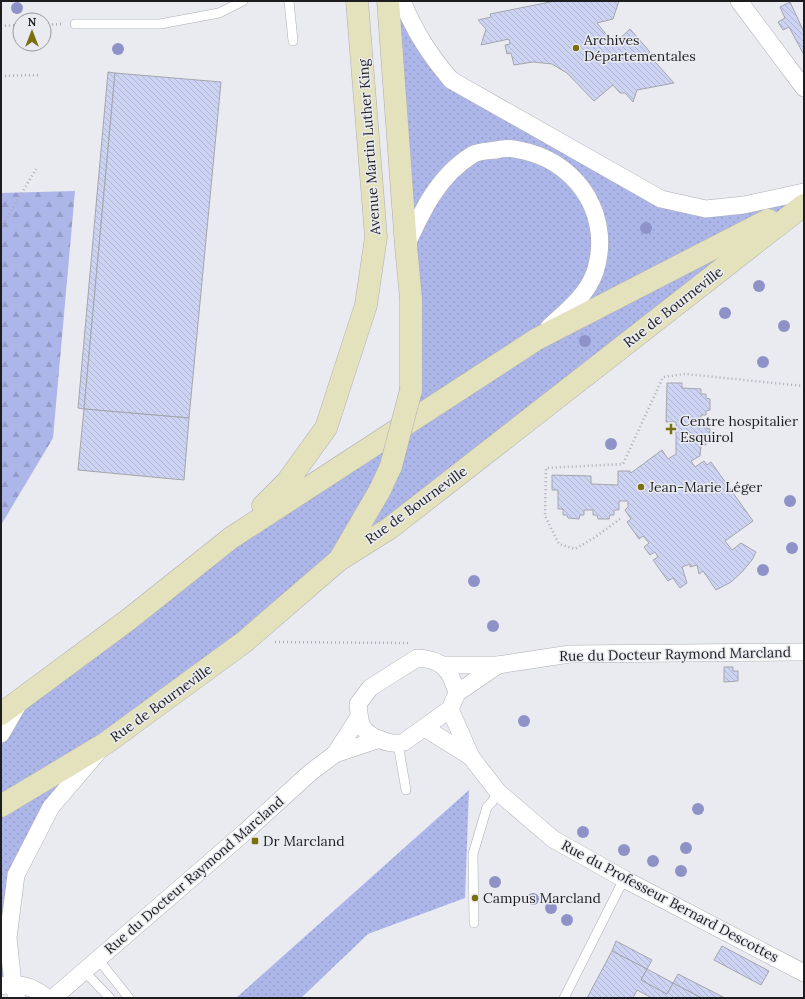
<svg xmlns="http://www.w3.org/2000/svg" width="805" height="999" font-family="Lora,serif">
  <style>
    .grass { fill: url(#grass-dots) }
    .forest { fill: url(#forest-firs) }
    .building { fill: url(#building-back-hatch); stroke: #a4a6ac }
    .lines { fill: none; stroke-linecap: round; stroke-linejoin: round }
    .lane-casing { stroke: #adaeb4; stroke-width: 10 }
    .street-casing { stroke: #adaeb4; stroke-width: 18 }
    .secondary-casing { stroke: #adaeb4; stroke-width: 23 }
    .path { stroke: #aaacb1; stroke-width: 2.5; stroke-dasharray: 1 3; stroke-linecap: butt }
    .lane { stroke: #fff; stroke-width: 9 }
    .street { stroke: #fff; stroke-width: 17 }
    .secondary { stroke: #e4e1bd; stroke-width: 22 }
    .secondary-bridge-casing { stroke: #adaeb4; stroke-width: 23; stroke-linecap: butt }
    .secondary-bridge { stroke: #e4e1bd; stroke-width: 22 }
    .tree { fill: #8f92c6 }
    .poi-dot { fill: #79700f; stroke: #e9ebf1; stroke-width: 1.5 }
    .labels { text-anchor: middle; dominant-baseline: central; stroke-width: 3; stroke-linejoin: round; paint-order: stroke }
    .poi-label { font-size: 14px; fill: #1d1d20; stroke: #e9ebf1; text-anchor: start }
    .street-label { font-size: 14px; fill: #1d1d20; stroke: #e9ebf1 }
  </style>
  <defs>
    <pattern id="grass-dots" width="8" height="8" patternUnits="userSpaceOnUse"><rect width="8" height="8" fill="#adb6e9"/><path d="M2 2h.1M6 6h.1" fill="none" stroke="#949cc8" stroke-width="1.8" stroke-linecap="round"/></pattern>
    <pattern id="forest-firs" width="22" height="20" patternUnits="userSpaceOnUse"><rect width="22" height="20" fill="#adb6e9"/><path d="M5 1l3.5 6h-7zM16 11l3.5 6h-7z" fill="#949cc8"/></pattern>
    <pattern id="building-back-hatch" width="6" height="6" patternUnits="userSpaceOnUse"><rect width="6" height="6" fill="#cdd3f3"/><path d="M-1 5l2 2M0 0l6 6M5-1l2 2" fill="none" stroke="#b0b5d0"/></pattern>
  </defs>
  <rect width="100%" height="100%" fill="#e9ebf1"/>
  <g class="grass">
    <polygon points="388,1 451,80 661,199 706,209 804,192 106,743 51,807 16,875 13,984 1,986 1,734 22,699 128,620 403,431 411,390"/>
    <polygon points="469,790 465,898 368,934 301,998 236,998"/>
  </g>
  <polygon class="forest" points="75,191 53,438 1,525 1,193"/>
  <g class="building">
    <polygon points="555,1 619,1 613,19 597,23 614,44 630,29 650,52 648,54 674,83 637,90 633,102 625,93 620,93 613,85 594,101 567,73 552,64 533,62 514,65 511,53 507,54 505,45 510,44 509,39 481,45 486,29 478,20 491,17 490,14"/>
    <polygon points="790,2 804,32 804,55 789,27 783,30 778,22 785,18 780,7"/>
    <polygon points="108,72 115,73 84,409 78,408"/>
    <polygon points="115,73 221,82 189,418 84,409"/>
    <polygon points="667,383 682,383 682,388 701,389 701,394 706,394 706,398 710,399 710,410 706,411 706,415 701,415 701,424 706,424 706,428 710,429 709,440 706,441 706,445 701,445 700,456 691,461 695,467 704,461 707,465 711,462 753,521 725,541 732,550 741,543 756,552 752,560 742,572 731,582 716,590 703,571 699,574 697,565 690,567 690,564 682,567 687,583 680,588 673,578 668,581 653,560 658,557 655,552 650,555 644,547 649,543 643,536 639,539 627,522 631,519 625,510 628,507 628,501 619,501 619,510 614,510 614,515 610,515 609,519 598,519 597,515 593,515 593,510 584,510 584,515 580,515 579,519 568,518 567,515 563,515 563,509 558,509 558,490 552,490 552,475 591,476 591,484 618,485 618,471 630,471 631,473 662,450 668,459 676,454 676,422 666,422"/>
    <polygon points="84,409 189,418 184,480 78,470"/>
    <polygon points="724,667 733,667 733,671 738,671 738,681 724,682"/>
    <polygon points="616,941 652,960 647,969 612,951"/>
    <polygon points="722,946 769,971 761,985 714,960"/>
    <polygon points="612,951 647,969 641,980 667,994 673,983 702,998 652,998 637,990 633,998 587,998"/>
    <polygon points="647,969 673,983 667,994 641,980"/>
    <polygon points="678,974 725,998 702,998 673,983"/>
  </g>
  <g class="lines">
    <g class="lane-casing">
      <g id="lane">
        <polyline points="289,1 293,41"/>
        <polyline points="75,24 160,24 219,13 243,1"/>
        <polyline points="398,744 406,790"/>
        <polyline points="474,923 473,854 487,807 492,802 498,792"/>
        <polyline points="98,959 129,998"/>
        <polyline points="84,971 110,998"/>
        <polyline points="564,998 624,879"/>
      </g>
    </g>
    <g class="street-casing">
      <g id="street">
        <path d="M402 1C415 32 429 54 451 80L661 199 706 209 744 205 804 192"/>
        <polyline points="739,1 804,88"/>
        <path d="M406 246C422 211 438 176 472 155 478 151 489 151 496 150 508 147 516 149 528 152 581 166 612 219 595 272 587 295 567 311 549 327"/>
        <polyline points="443,665 498,665 570,654 804,652"/>
        <path d="M457 693C450 669 442 659 417 658L370 688 358 704C359 712 359 719 362 726 369 738 391 746 404 742L450 709 457 693 498 665"/>
        <polyline points="450,709 471,757 498,792 553,839 624,879 804,973"/>
        <polyline points="425,728 471,757"/>
        <polyline points="1,734 19,703"/>
        <polyline points="335,754 359,717"/>
        <path d="M1 986C18 982 34 987 47 998"/>
        <polyline points="17,998 13,984 8,938 16,875 51,807 98,752"/>
        <polyline points="53,998 245,832 311,772 335,754 380,739"/>
      </g>
    </g>
    <g class="secondary-casing">
      <g id="secondary">
        <polyline points="388,1 406,246 411,299 411,390"/>
        <polyline points="263,506 287,482 326,428 366,305 376,237 357,1"/>
        <polyline points="341,557 380,490 391,466"/>
        <polyline points="1,714 128,620 231,538 537,339 768,220"/>
        <polyline points="1,806 106,743 244,642 339,560 390,528 804,205"/>
      </g>
    </g>
    <g class="path">
      <polyline points="44,25 62,24"/>
      <polyline points="1,26 20,25"/>
      <polyline points="1,76 39,75"/>
      <polyline points="1,228 36,169"/>
      <polyline points="620,519 594,538 575,549 559,544 545,516 546,468 623,464 663,377 685,374 804,386"/>
      <polyline points="275,642 408,643"/>
    </g>
    <use href="#lane" class="lane"/>
    <use href="#street" class="street"/>
    <use href="#secondary" class="secondary"/>
    <g class="secondary-bridge-casing">
      <polyline id="secondary-bridge" points="391,466 411,390"/>
    </g>
    <use href="#secondary-bridge" class="secondary-bridge"/>
  </g>
  <g class="tree">
    <circle cx="17" cy="8" r="6"/>
    <circle cx="118" cy="49" r="6"/>
    <circle cx="646" cy="228" r="6"/>
    <circle cx="759" cy="286" r="6"/>
    <circle cx="725" cy="313" r="6"/>
    <circle cx="784" cy="326" r="6"/>
    <circle cx="585" cy="341" r="6"/>
    <circle cx="763" cy="362" r="6"/>
    <circle cx="611" cy="444" r="6"/>
    <circle cx="790" cy="501" r="6"/>
    <circle cx="792" cy="548" r="6"/>
    <circle cx="763" cy="570" r="6"/>
    <circle cx="474" cy="581" r="6"/>
    <circle cx="493" cy="626" r="6"/>
    <circle cx="524" cy="721" r="6"/>
    <circle cx="698" cy="809" r="6"/>
    <circle cx="583" cy="832" r="6"/>
    <circle cx="686" cy="848" r="6"/>
    <circle cx="624" cy="850" r="6"/>
    <circle cx="653" cy="861" r="6"/>
    <circle cx="681" cy="871" r="6"/>
    <circle cx="495" cy="882" r="6"/>
    <circle cx="533" cy="899" r="6"/>
    <circle cx="551" cy="908" r="6"/>
    <circle cx="567" cy="920" r="6"/>
  </g>
  <g class="poi-dot">
    <circle cx="576" cy="48" r="4"/>
    <path d="M669 423h4v4h4v4h-4v4h-4v-4h-4v-4h4z"/>
    <circle cx="641" cy="487" r="4"/>
    <rect x="251" y="837" width="8" height="8" rx="2"/>
    <circle cx="475" cy="898" r="4"/>
  </g>
  <g class="labels">
    <g class="poi-label">
      <text x="584" y="40">Archives<tspan x="584" dy="16">Départementales</tspan></text>
      <text x="680" y="421">Centre hospitalier<tspan x="680" dy="16">Esquirol</tspan></text>
      <text x="649" y="487">Jean-Marie Léger</text>
      <text x="263" y="841">Dr Marcland</text>
      <text x="483" y="898">Campus Marcland</text>
    </g>
    <g class="street-label">
      <text transform="translate(369 147) rotate(-94)">Avenue Martin Luther King</text>
      <text transform="translate(673 307) rotate(-38)">Rue de Bourneville</text>
      <text transform="translate(416 505) rotate(-36)">Rue de Bourneville</text>
      <text transform="translate(675 654) rotate(-1)">Rue du Docteur Raymond Marcland</text>
      <text transform="translate(161 703) rotate(-36)">Rue de Bourneville</text>
      <text transform="translate(194 875) rotate(-41)">Rue du Docteur Raymond Marcland</text>
      <text transform="translate(670 901) rotate(28)">Rue du Professeur Bernard Descottes</text>
    </g>
  </g>
  <rect width="805" height="999" fill="none" stroke="#1d1d20" stroke-width="4"/>
  <g transform="translate(32 32)"><circle r="19" fill="#e9ebf1" stroke="#97999d"/>
  <path d="M0-3L7 15L0 10L-7 15Z" fill="#79700f"/>
  <text y="-6" font-size="11" font-weight="bold" text-anchor="middle" fill="#1d1d20">N</text>
  </g>
</svg>
